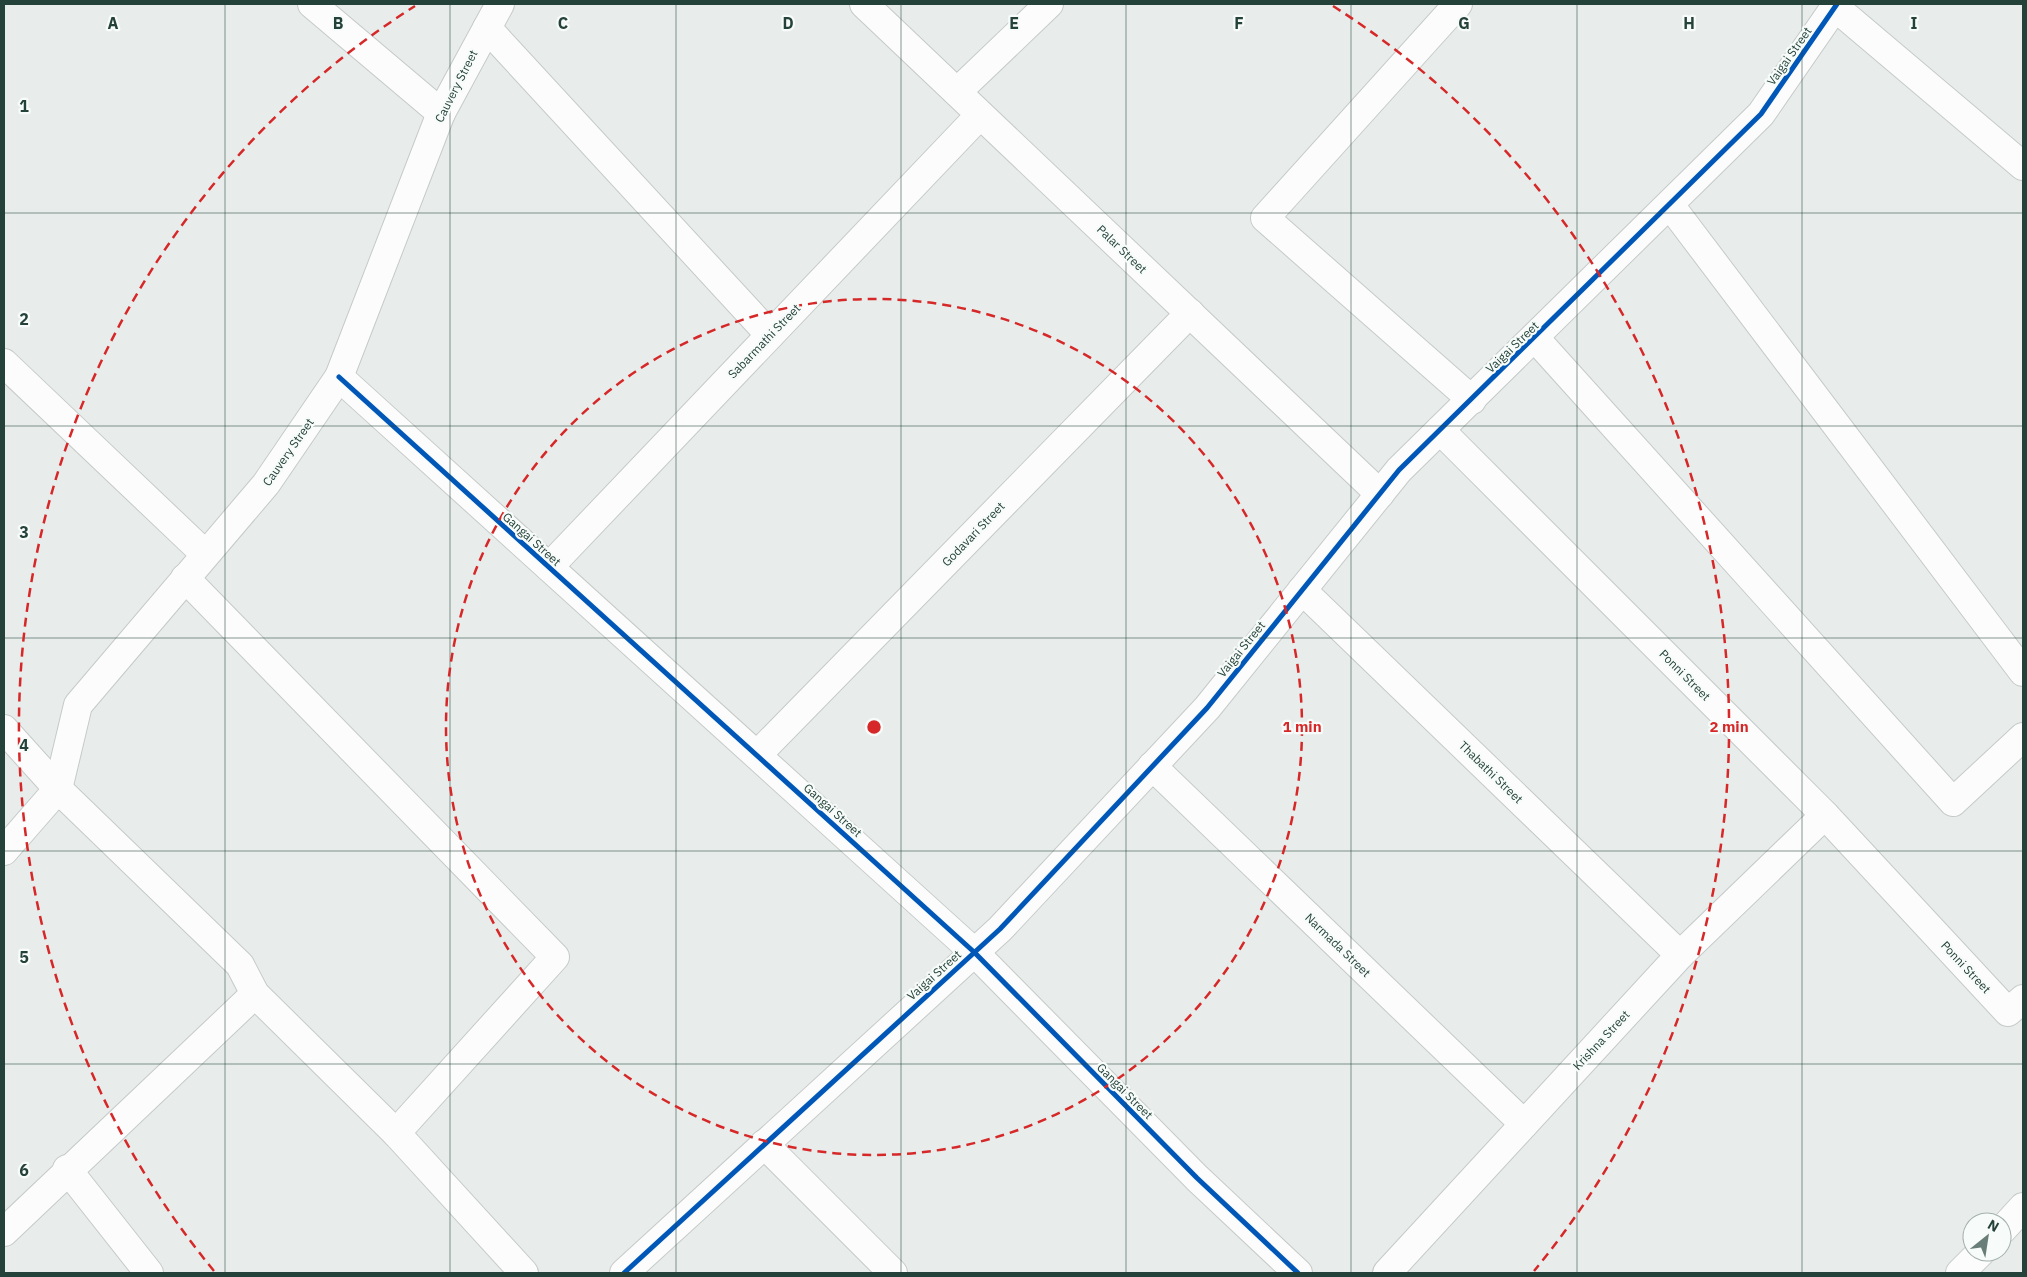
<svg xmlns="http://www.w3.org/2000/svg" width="2027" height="1277" font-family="'IBM Plex Sans',sans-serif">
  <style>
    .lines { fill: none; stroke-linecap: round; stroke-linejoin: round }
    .street-casing { stroke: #c5cac8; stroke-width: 30 }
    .street { stroke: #fcfcfc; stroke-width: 28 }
    .cycleway-casing { stroke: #f7fbf9; stroke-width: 8 }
    .cycleway { stroke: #0057b8; stroke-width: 5 }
    .grid { fill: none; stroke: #24423a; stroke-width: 1; stroke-opacity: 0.55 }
    .ring { fill: none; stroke: #d62828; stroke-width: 2.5; stroke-dasharray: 9 6 }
    .labels { text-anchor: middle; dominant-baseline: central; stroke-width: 4.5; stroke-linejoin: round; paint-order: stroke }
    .street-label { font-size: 12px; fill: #24423a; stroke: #f7fbf9 }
    .grid-label { font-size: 16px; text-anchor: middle; font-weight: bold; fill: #24423a; stroke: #f7fbf9; stroke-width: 4.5; stroke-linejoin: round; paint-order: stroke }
    .centre { fill: #d62828; stroke: #f7fbf9; stroke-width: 2.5 }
    .ring-label { font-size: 15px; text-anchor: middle; font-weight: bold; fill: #d62828; stroke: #f7fbf9; stroke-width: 4.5; stroke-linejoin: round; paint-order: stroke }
  </style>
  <rect width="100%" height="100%" fill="#e8edeb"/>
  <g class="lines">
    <g class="street-casing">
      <g id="street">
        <polyline points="312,4 441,113"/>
        <polyline points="864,4 1380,494"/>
        <polyline points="1458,4 1265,218 1472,400"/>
        <polyline points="1835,7 2023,166"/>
        <polyline points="487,28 770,335"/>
        <polyline points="957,92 1049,4"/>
        <polyline points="1670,205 2023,672"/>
        <polyline points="1535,338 1953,802 2023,737"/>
        <polyline points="4,363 205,554"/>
        <polyline points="339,377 974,952 1197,1178 1298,1273"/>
        <polyline points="1440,430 1825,815 2008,1012 2023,999"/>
        <polyline points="549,567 980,115"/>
        <polyline points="185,578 555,957 396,1133"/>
        <polyline points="1302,590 1680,955"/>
        <polyline points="4,729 58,789 240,965 255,994 396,1133 524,1273"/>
        <polyline points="757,755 1190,313"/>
        <polyline points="1152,766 1524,1124"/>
        <polyline points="4,851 58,789 78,705 266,484 339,377 441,113 500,4"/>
        <polyline points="764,1144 893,1273"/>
        <polyline points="67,1169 149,1273"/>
        <polyline points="2002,1230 2023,1207"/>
        <polyline points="4,1232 255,994"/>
        <polyline points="624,1273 1000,929 1207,708 1399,470 1761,114 1837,4"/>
        <polyline points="1387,1273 1680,955 1825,815"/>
        <polyline points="1960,1273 1981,1252"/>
      </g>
    </g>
    <use href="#street" class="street"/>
    <g class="cycleway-casing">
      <g id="cycleway">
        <polyline points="339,377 974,952 1197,1178 1298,1273"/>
        <polyline points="624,1273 1000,929 1207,708 1399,470 1761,114 1837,4"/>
      </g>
    </g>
    <use href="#cycleway" class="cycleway"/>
  </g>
  <path class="grid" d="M225 4V1273M450 4V1273M676 4V1273M901 4V1273M1126 4V1273M1351 4V1273M1577 4V1273M1802 4V1273M4 213H2023M4 426H2023M4 638H2023M4 851H2023M4 1064H2023"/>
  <g class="ring">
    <circle cx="874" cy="727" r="428"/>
    <path d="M214 1271A855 855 0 0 1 415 6M1333 6A855 855 0 0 1 1534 1271"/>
  </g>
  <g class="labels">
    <g class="street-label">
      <text transform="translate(1789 56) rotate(-55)">Vaigai Street</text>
      <text transform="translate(456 86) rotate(-63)">Cauvery Street</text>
      <text transform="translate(1122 249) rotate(44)">Palar Street</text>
      <text transform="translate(764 341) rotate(-46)">Sabarmathi Street</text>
      <text transform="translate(1512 347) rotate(-44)">Vaigai Street</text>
      <text transform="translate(288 452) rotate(-55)">Cauvery Street</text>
      <text transform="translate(973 534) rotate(-46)">Godavari Street</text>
      <text transform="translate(532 539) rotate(42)">Gangai Street</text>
      <text transform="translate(1241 649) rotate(-51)">Vaigai Street</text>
      <text transform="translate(1685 675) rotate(45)">Ponni Street</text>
      <text transform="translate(1491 772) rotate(44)">Thabathi Street</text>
      <text transform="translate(833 810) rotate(42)">Gangai Street</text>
      <text transform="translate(1338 945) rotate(44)">Narmada Street</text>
      <text transform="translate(1966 967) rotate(47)">Ponni Street</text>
      <text transform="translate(934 975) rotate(-42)">Vaigai Street</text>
      <text transform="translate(1601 1040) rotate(-47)">Krishna Street</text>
      <text transform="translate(1125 1091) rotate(45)">Gangai Street</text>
    </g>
  </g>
  <g class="grid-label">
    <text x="113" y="29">A</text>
    <text x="338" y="29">B</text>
    <text x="563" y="29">C</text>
    <text x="788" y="29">D</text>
    <text x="1014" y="29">E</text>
    <text x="1239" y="29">F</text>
    <text x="1464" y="29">G</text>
    <text x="1689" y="29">H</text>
    <text x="1914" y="29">I</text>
    <text x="24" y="112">1</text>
    <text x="24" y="325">2</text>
    <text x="24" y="538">3</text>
    <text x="24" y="751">4</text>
    <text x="24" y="963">5</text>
    <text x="24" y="1176">6</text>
  </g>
  <circle cx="874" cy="727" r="8" class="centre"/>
  <g class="ring-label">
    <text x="1302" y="732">1 min</text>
    <text x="1729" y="732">2 min</text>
  </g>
  <rect width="2027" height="1277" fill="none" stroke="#24423a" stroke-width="10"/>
  <g transform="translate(1987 1237) rotate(30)"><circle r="24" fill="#f7fbf9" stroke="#a3b1ad"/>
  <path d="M0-4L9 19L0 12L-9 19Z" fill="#697e78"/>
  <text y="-8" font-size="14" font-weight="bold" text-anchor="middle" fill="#24423a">N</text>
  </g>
</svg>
